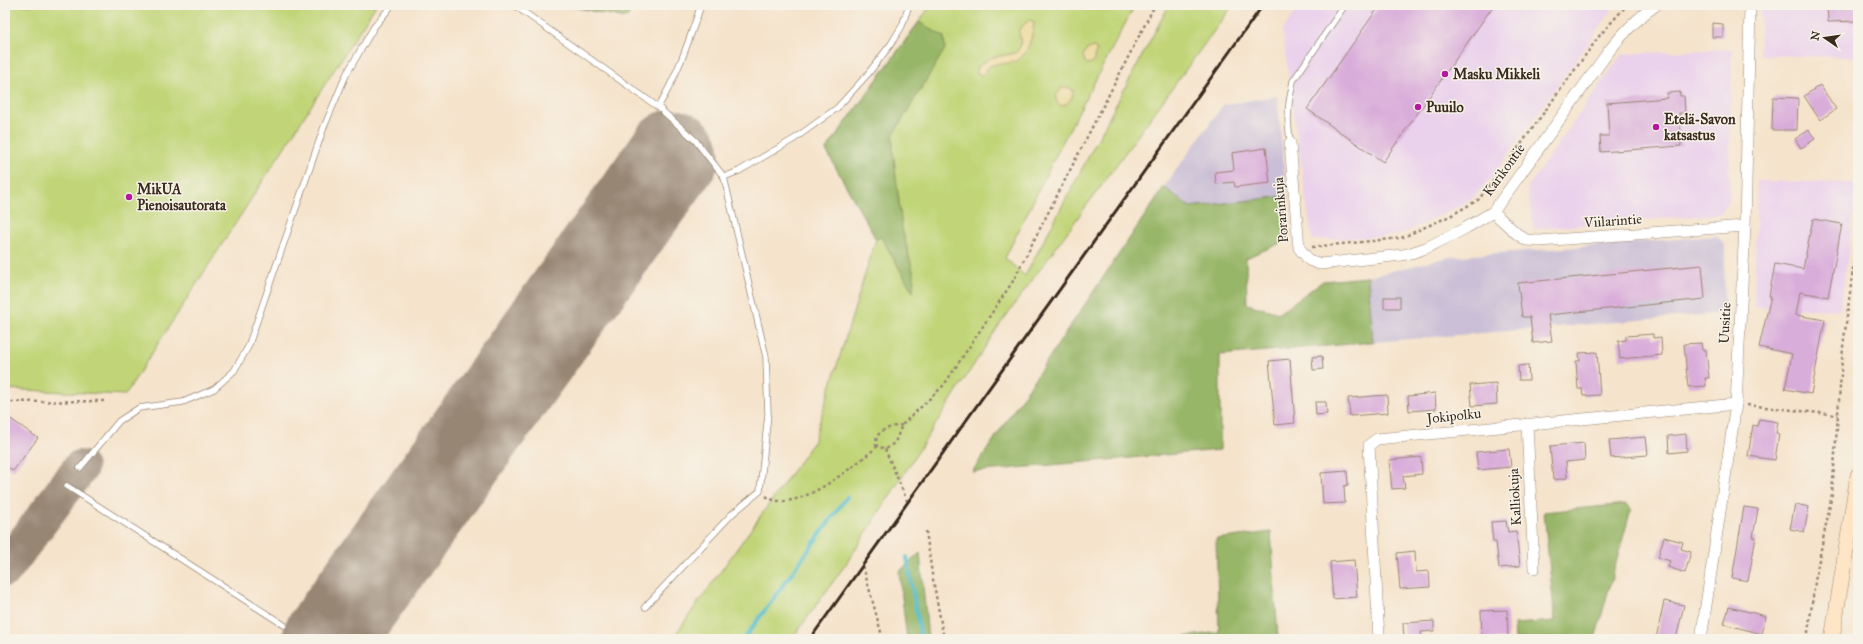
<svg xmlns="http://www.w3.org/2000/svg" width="1863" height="644" font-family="'IM FELL Great Primer',serif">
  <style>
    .built { fill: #ead1ec }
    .industrial { fill: #cabfd6 }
    .green { fill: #c1d578; stroke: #7e804b }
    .forest { fill: #98b668; stroke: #6a7043 }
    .sand { fill: #eeda9e; stroke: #94825e }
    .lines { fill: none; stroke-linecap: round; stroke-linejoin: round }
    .stream { stroke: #52becc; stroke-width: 4 }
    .taxiway { stroke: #988674; stroke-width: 36 }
    .runway { stroke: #988674; stroke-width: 91 }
    .building { fill: #d9adda }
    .service-casing { stroke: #988674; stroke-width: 7 }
    .minor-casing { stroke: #988674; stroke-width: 12 }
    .secondary-casing { stroke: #988674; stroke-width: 16 }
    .path { stroke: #988674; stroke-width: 2.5; stroke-dasharray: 3 3; stroke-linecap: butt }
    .service { stroke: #fff; stroke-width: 5.5 }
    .minor { stroke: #fff; stroke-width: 11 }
    .secondary { stroke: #fee5c5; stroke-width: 15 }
    .rail { stroke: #3b2a1e; stroke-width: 3 }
    .poi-dot { fill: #b5179e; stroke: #f7f3e8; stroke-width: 1.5 }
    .labels { text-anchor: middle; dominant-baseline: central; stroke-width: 3; stroke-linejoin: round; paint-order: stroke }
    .poi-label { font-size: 14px; font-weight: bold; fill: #3b2a1e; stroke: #f7f3e8; text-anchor: start }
    .street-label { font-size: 14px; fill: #3b2a1e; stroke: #f7f3e8 }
  </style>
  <rect width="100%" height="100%" fill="#f7f3e8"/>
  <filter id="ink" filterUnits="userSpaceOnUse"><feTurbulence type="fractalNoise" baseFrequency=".025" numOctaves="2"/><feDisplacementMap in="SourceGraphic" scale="8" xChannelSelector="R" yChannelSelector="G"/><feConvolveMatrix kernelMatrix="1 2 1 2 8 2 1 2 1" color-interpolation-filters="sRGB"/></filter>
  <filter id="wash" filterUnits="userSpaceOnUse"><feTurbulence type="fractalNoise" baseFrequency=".012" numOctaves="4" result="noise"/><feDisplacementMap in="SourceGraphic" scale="16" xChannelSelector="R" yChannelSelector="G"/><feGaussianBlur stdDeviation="0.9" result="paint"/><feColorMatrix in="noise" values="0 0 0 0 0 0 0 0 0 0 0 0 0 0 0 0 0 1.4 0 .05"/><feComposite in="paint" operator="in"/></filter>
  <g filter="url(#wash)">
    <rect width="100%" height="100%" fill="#f5e3cb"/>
    <g class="built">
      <polygon points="1300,5 1604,5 1612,10 1492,177 1470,201 1399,235 1312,240 1282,31"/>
      <polygon points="1761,5 1858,5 1858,57 1759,55"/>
      <polygon points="1732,49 1729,202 1720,214 1534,229 1527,188 1622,54"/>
      <polygon points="1757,181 1858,183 1840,310 1754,307"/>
    </g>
    <g class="industrial">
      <polygon points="1277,96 1287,196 1190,207 1164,187 1223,105"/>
      <polygon points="1717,236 1725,245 1724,313 1373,342 1368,277 1449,257"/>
    </g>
    <g class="green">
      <polygon points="5,5 376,5 125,395 5,389"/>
      <polygon points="931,5 1135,5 1060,147 1005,258 1025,276 1169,5 1233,5 998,327 848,561 792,639 672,639 813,443 876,239 826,150"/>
    </g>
    <g class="forest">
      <polygon points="564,5 635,5 626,18"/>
      <polygon points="919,22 944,37 945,49 893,135 893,150 902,228 914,275 913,292 881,237 876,239 826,150"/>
      <polygon points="1164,187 1190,207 1287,196 1288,240 1246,258 1247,304 1279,313 1323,281 1368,277 1373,342 1220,355 1220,450 972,472"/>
      <polygon points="1627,504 1631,509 1595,639 1515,639 1514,624 1555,621 1544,512"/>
      <polygon points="1271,532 1278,639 1168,639 1219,632 1216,539"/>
      <polygon points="920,553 928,639 907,639 899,572"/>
    </g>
    <g class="sand">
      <path d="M1029 20 1033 21 1034 24C1031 39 1028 61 1009 63 1002 64 996 63 990 66 986 68 986 73 982 75L976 73 977 67 990 58 1016 53 1021 45 1019 29Z"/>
      <polygon points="1093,47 1097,49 1093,62 1088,64 1085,62 1083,56 1086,50"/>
      <path d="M1067 87 1073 90C1074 97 1068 105 1060 106L1056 101V96L1062 88Z"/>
    </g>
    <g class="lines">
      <g class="stream">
        <polyline points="907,557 921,639"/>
        <polyline points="744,639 847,497"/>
      </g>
      <polyline class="taxiway" points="5,569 80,468"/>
      <polyline class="runway" points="328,639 674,155"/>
    </g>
    <g id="blocks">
      <g class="building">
        <polygon points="1380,5 1494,5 1383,162 1307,109"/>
        <polygon points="1827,5 1858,5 1858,21 1828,22"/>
        <polygon points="1712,23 1723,24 1723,37 1712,37"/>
        <polygon points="1820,85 1836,109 1820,120 1804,96"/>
        <polygon points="1680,92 1680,96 1684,96 1685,113 1679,113 1681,146 1601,152 1600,136 1609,136 1607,103 1667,98 1667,93"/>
        <polygon points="1773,97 1798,98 1797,130 1772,130"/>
        <polygon points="1809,130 1815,139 1801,148 1795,139"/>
        <polygon points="1266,148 1270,183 1235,187 1234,182 1216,184 1215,172 1234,170 1232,153"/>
        <polygon points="1813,219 1842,224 1828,297 1800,292 1796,315 1825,320 1811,394 1785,389 1792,354 1759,347 1771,296 1769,296 1775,264 1803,269"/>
        <polygon points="1702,265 1705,299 1548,315 1552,341 1533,343 1530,317 1522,317 1518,283"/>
        <rect x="1384" y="297" width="16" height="11"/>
        <polygon points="1653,334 1653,338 1661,337 1662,355 1620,359 1618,341 1626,340 1626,336"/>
        <polygon points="1701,343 1702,350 1706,350 1709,378 1705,378 1706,386 1688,387 1684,344"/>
        <polygon points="1597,352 1600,395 1583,396 1582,389 1578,389 1576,361 1580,361 1579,353"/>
        <polygon points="1322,356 1323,369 1313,370 1312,357"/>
        <polygon points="1290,359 1295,423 1275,425 1269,361"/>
        <polygon points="1528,365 1529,380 1519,380 1518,366"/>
        <polygon points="1496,383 1497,404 1472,406 1470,385"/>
        <polygon points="1435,393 1436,409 1409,411 1408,396"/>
        <polygon points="1387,395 1388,413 1350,416 1348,398"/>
        <polygon points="1315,402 1326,402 1327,414 1316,415"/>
        <polygon points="5,415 38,438 13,471 5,465"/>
        <polygon points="1759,419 1778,422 1776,433 1779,434 1775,460 1748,456 1753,425 1757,426"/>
        <polygon points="1686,434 1687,451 1669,453 1668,436"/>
        <polygon points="1646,437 1648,455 1611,458 1609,440"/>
        <polygon points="1584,443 1585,460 1566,462 1567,478 1553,480 1550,446"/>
        <polygon points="1509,449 1511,467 1478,470 1476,452"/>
        <polygon points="1421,457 1422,474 1403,476 1405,488 1392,489 1389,460"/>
        <polygon points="1347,471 1348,485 1344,486 1345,503 1323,504 1321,473"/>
        <polygon points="1795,504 1809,507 1804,532 1790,529"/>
        <polygon points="1744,507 1758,509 1753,537 1756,537 1748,581 1732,578"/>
        <polygon points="1506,521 1508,532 1516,531 1520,566 1499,568 1496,542 1493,542 1491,522"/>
        <polygon points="1664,537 1683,542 1681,549 1691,552 1685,573 1668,567 1670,561 1658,557"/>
        <polygon points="1415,551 1416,572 1429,571 1430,587 1400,589 1397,553"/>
        <polygon points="1354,560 1357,597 1333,599 1330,562"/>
        <polygon points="1664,601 1684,605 1676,639 1656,639"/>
        <polygon points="1729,607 1766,616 1762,634 1724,624"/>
        <polygon points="1507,610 1508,639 1482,639 1481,611"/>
        <polygon points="1434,621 1434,631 1421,632 1422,639 1404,639 1403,623"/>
      </g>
    </g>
  </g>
  <g filter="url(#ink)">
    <use href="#blocks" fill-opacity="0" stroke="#988674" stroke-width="1"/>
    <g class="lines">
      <g class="service-casing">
        <g id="service">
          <polyline points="514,5 658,107 695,140 724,177 766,357 768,414 760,491 732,514 645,607"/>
          <path d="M658 107C678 75 689 40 701 5"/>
          <polyline points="1290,143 1288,120 1289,103 1293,81 1345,5"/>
          <polyline points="724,177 739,171 794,139 837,108 867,75 891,44 902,26 909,5"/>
          <polyline points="80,468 119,421 139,408 183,402 214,389 234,371 248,347 324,127 346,75 374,27 392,5"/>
          <polyline points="67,486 284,625"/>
        </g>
      </g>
      <g class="minor-casing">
        <g id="minor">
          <path d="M1290 143 1299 248 1309 260 1320 264 1402 255 1411 253 1426 248 1464 229 1493 212 1609 51C1623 33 1637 18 1656 5"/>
          <polyline points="1493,212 1516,233 1526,240 1539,241 1745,226"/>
          <polyline points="1527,424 1534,568"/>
          <polyline points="1379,639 1369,445 1377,439 1736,404"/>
          <polyline points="1701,639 1736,404 1745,226 1750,5"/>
        </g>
      </g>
      <g class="secondary-casing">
        <polyline id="secondary" points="1832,639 1858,475"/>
      </g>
      <g class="path">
        <polyline points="1312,247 1401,238 1450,216 1478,200 1503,169 1600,35 1627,5"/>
        <polyline points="5,402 104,401"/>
        <polyline points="1747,405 1838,415"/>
        <path d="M902 425C890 427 875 429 876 445L885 449 890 447 896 440 902 425 944 385 1013 281 1155 5"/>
        <polyline points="885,449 908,503"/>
        <path d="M766 496C794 518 856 464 878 446"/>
        <polyline points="926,531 932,574 944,639"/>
        <polyline points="863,566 882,636 879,639"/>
        <polyline points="1807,639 1816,575 1832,494 1843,347 1858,231"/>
      </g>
      <use href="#service" class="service"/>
      <use href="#minor" class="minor"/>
      <use href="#secondary" class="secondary"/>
      <polyline class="rail" points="810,639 1263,5"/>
    </g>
  </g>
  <g class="poi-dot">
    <circle cx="1445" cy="74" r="4"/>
    <circle cx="1418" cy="107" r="4"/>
    <circle cx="1656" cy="127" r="4"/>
    <circle cx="129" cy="197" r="4"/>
  </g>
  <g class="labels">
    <g class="poi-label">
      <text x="1453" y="74">Masku Mikkeli</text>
      <text x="1426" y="107">Puuilo</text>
      <text x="1664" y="119">Etelä-Savon<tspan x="1664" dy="16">katsastus</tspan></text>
      <text x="137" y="189">MikUA<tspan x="137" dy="16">Pienoisautorata</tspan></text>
    </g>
    <g class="street-label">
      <text transform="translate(1504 170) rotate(-54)">Karikontie</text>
      <text transform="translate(1281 210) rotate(-95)">Porarinkuja</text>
      <text transform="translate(1613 221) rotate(-4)">Viilarintie</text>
      <text transform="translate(1725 323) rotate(-87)">Uusitie</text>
      <text transform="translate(1454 416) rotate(-6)">Jokipolku</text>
      <text transform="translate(1515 497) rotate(-93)">Kalliokuja</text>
    </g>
  </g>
  <rect width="1863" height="644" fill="none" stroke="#f7f3e8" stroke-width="20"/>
  <g transform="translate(1825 38) rotate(283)" stroke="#f7f3e8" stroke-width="3" paint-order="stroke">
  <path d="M0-3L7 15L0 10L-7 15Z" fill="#3b2a1e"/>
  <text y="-6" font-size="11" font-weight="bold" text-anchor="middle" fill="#3b2a1e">N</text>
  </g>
</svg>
